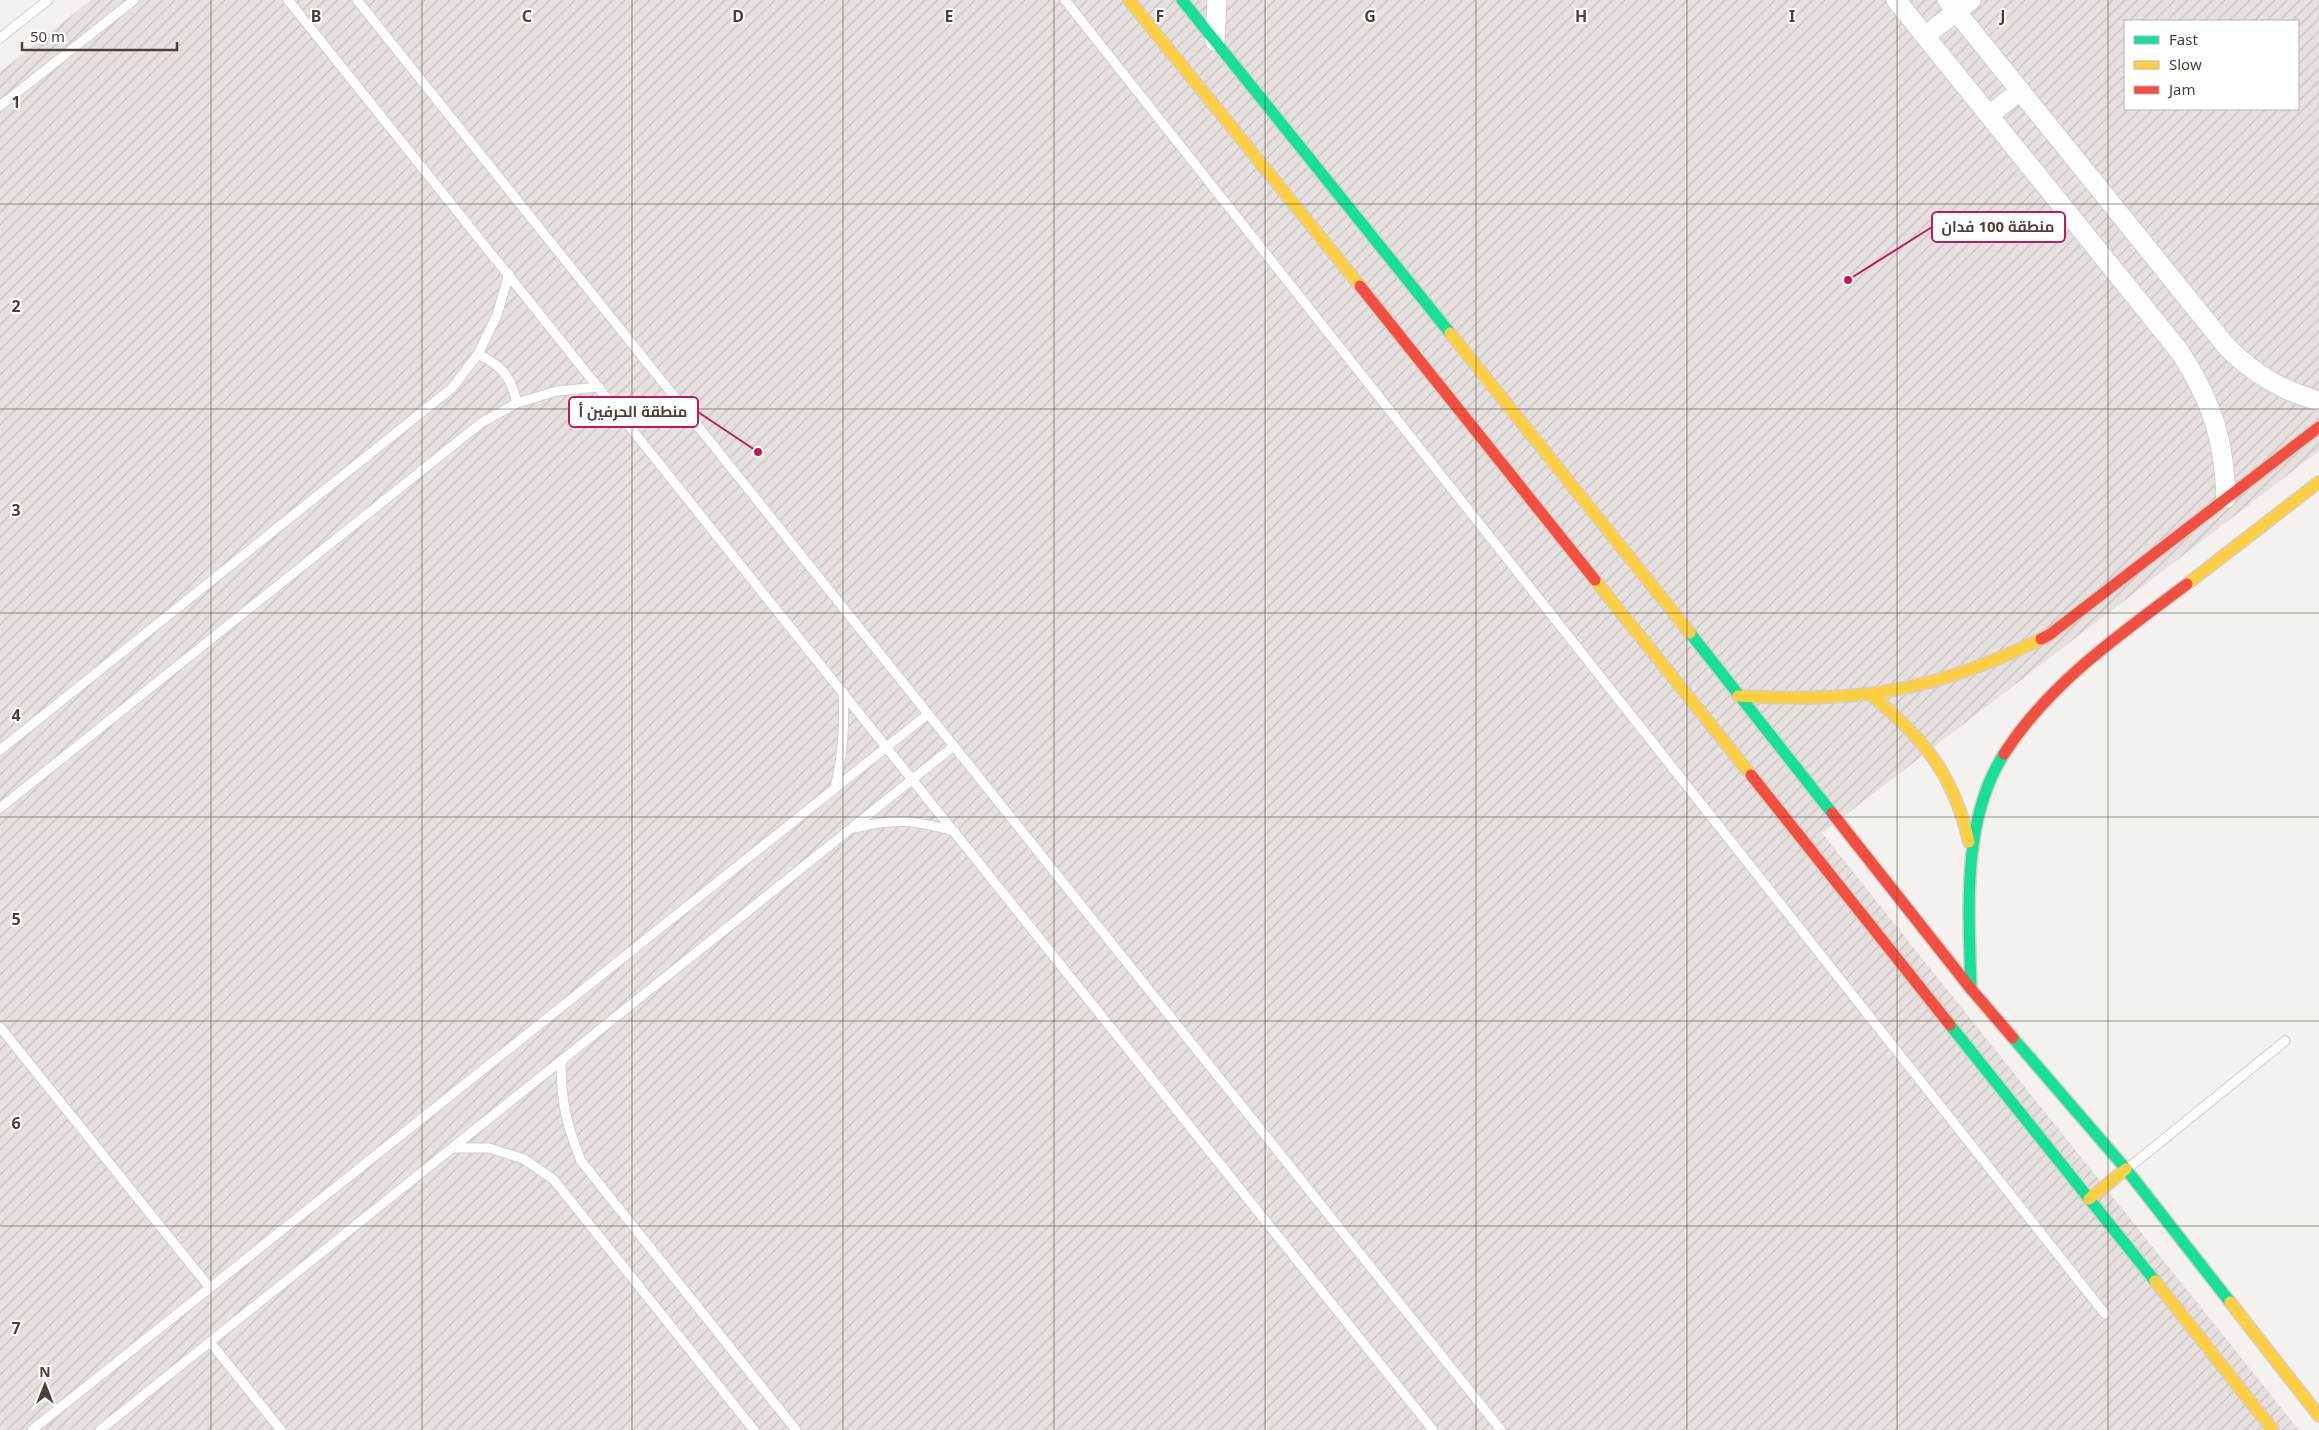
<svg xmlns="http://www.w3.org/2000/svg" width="2319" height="1430" font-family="'Noto Sans',Cairo,sans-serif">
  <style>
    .industrial { fill: url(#industrial-furrows); fill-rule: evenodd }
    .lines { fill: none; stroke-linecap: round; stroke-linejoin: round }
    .lane-casing { stroke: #d2cfcb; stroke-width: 11 }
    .street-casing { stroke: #d2cfcb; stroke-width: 21 }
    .fast-casing { stroke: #d4cec6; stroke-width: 14 }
    .slow-casing { stroke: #d4cec6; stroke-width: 14 }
    .jam-casing { stroke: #d4cec6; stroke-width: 14 }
    .lane { stroke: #fdfdfc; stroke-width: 9 }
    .street { stroke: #fdfdfc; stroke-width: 19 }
    .fast { stroke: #16e098; stroke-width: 11 }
    .slow { stroke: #ffcf43; stroke-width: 11 }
    .jam { stroke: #f24e42; stroke-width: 11 }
    .grid { fill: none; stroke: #4b4139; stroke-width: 1; stroke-opacity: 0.55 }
    .grid-label { font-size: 16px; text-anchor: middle; font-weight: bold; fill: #4b4139; stroke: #fff; stroke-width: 4; stroke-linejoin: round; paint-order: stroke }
    .leader { fill: none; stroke: #c2185b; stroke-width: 2 }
    .callout-dot { fill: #c2185b; stroke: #fff; stroke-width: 2 }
    .callout { fill: #fff; stroke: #c2185b; stroke-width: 2 }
    .callout-label { font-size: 15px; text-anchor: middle; font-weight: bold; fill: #4b4139 }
  </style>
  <defs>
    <pattern id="industrial-furrows" width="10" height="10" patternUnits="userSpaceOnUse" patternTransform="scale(1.25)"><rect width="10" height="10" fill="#e6e1de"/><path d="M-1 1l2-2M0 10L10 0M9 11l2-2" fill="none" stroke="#c7c2bf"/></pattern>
  </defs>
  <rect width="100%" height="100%" fill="#f4f1ee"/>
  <path class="industrial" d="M91 0H2319V451L1822 833 2299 1430H0V72ZM2125 21H2298V109H2125Z"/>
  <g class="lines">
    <g class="lane-casing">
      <g id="lane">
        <polyline points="288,0 1433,1430"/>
        <polyline points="357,0 1501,1430"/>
        <polyline points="1065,0 2105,1314"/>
        <polyline points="0,38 48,0"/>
        <polyline points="0,106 134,0"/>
        <path d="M478 354C503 367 510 375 517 403"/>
        <polyline points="0,750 452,388 478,354 497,315 509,274"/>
        <path d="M835 788C843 755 845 726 843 692"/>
        <polyline points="0,808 481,423 517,403 557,391 599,387"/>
        <path d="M855 828C897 818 913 820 954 831"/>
        <polyline points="0,1027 210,1288"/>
        <path d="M561 1061C561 1102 566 1123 581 1161L796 1430"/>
        <polyline points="453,1148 489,1148 524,1159 554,1180 754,1430"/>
        <polyline points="2127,1169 2285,1041"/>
        <polyline points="210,1342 281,1430"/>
        <polyline points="32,1430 928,714"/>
        <polyline points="100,1430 954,746"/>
      </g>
    </g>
    <g class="street-casing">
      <g id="street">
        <path d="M1896 0 2180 352C2212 402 2224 439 2226 498"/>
        <path d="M1947 0 2227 347C2254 374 2282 391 2319 401"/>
        <polyline points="1925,36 1971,0"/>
        <polyline points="1215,41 1217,0"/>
        <polyline points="1989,115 2020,91"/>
      </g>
    </g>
    <g class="fast-casing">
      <g id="fast">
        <polyline points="1182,0 1450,333"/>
        <polyline points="1690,633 1832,813"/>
        <path d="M1971 989C1969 912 1961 821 2004 754"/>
        <polyline points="1950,1025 2155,1281"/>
        <polyline points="2013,1038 2126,1169 2230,1302"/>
      </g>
    </g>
    <g class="slow-casing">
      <g id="slow">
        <polyline points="1129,0 1360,286"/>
        <polyline points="1450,333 1690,633"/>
        <polyline points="1595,580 1751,775"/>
        <polyline points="2187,584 2319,482"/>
        <path d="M1738 696C1856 703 1934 692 2041 639"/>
        <path d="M1872 696C1924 738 1954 776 1969 842"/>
        <polyline points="2089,1199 2126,1169"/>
        <polyline points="2155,1281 2273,1430"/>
        <polyline points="2230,1302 2319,1416"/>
      </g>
    </g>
    <g class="jam-casing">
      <g id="jam">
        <polyline points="1360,286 1595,580"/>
        <polyline points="2041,639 2049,635 2319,427"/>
        <path d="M2004 754C2050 682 2121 634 2187 584"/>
        <polyline points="1751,775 1950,1025"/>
        <polyline points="1832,813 1971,989 2013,1038"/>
      </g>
    </g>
    <use href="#lane" class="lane"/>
    <use href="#street" class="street"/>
    <use href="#fast" class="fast"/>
    <use href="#slow" class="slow"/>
    <use href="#jam" class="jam"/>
  </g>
  <path class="grid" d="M211 0V1430M422 0V1430M632 0V1430M843 0V1430M1054 0V1430M1265 0V1430M1476 0V1430M1687 0V1430M1897 0V1430M2108 0V1430M0 204H2319M0 409H2319M0 613H2319M0 817H2319M0 1021H2319M0 1226H2319"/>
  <g class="grid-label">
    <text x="316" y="22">B</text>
    <text x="527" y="22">C</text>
    <text x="738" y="22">D</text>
    <text x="949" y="22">E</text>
    <text x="1160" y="22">F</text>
    <text x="1370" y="22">G</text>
    <text x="1581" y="22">H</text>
    <text x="1792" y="22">I</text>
    <text x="2003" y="22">J</text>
    <text x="16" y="108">1</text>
    <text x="16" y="312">2</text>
    <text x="16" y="516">3</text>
    <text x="16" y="721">4</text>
    <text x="16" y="925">5</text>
    <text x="16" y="1129">6</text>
    <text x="16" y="1334">7</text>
  </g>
  <path class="leader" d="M1848 280L1932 227M758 452L698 412"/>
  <g class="callout-dot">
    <circle cx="1848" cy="280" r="5"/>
    <circle cx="758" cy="452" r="5"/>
  </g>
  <g class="callout">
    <rect x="1932" y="212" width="133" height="30" rx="5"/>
    <rect x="569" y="397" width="129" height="30" rx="5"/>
  </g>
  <g class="callout-label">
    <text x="1998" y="232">منطقة 100 فدان</text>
    <text x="633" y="417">منطقة الحرفين أ</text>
  </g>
  <rect x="2124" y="20" width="175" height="90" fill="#ffffff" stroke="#b7b3b0"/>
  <rect x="2134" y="36" width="25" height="8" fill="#16e098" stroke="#b7b3b0"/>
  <text x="2169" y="45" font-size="15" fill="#4b4139">Fast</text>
  <rect x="2134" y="61" width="25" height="8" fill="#ffcf43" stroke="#b7b3b0"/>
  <text x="2169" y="70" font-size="15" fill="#4b4139">Slow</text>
  <rect x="2134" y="86" width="25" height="8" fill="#f24e42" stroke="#b7b3b0"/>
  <text x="2169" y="95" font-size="15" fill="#4b4139">Jam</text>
  <g transform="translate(45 1385)" stroke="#ffffff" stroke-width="4" paint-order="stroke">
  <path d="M0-4L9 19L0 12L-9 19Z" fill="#4b4139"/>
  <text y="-8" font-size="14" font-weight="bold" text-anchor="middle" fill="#4b4139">N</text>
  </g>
  <path d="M22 42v8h155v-8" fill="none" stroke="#4b4139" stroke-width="2.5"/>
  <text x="30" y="42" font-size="15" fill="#4b4139" stroke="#ffffff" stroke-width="4" paint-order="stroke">50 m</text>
</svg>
